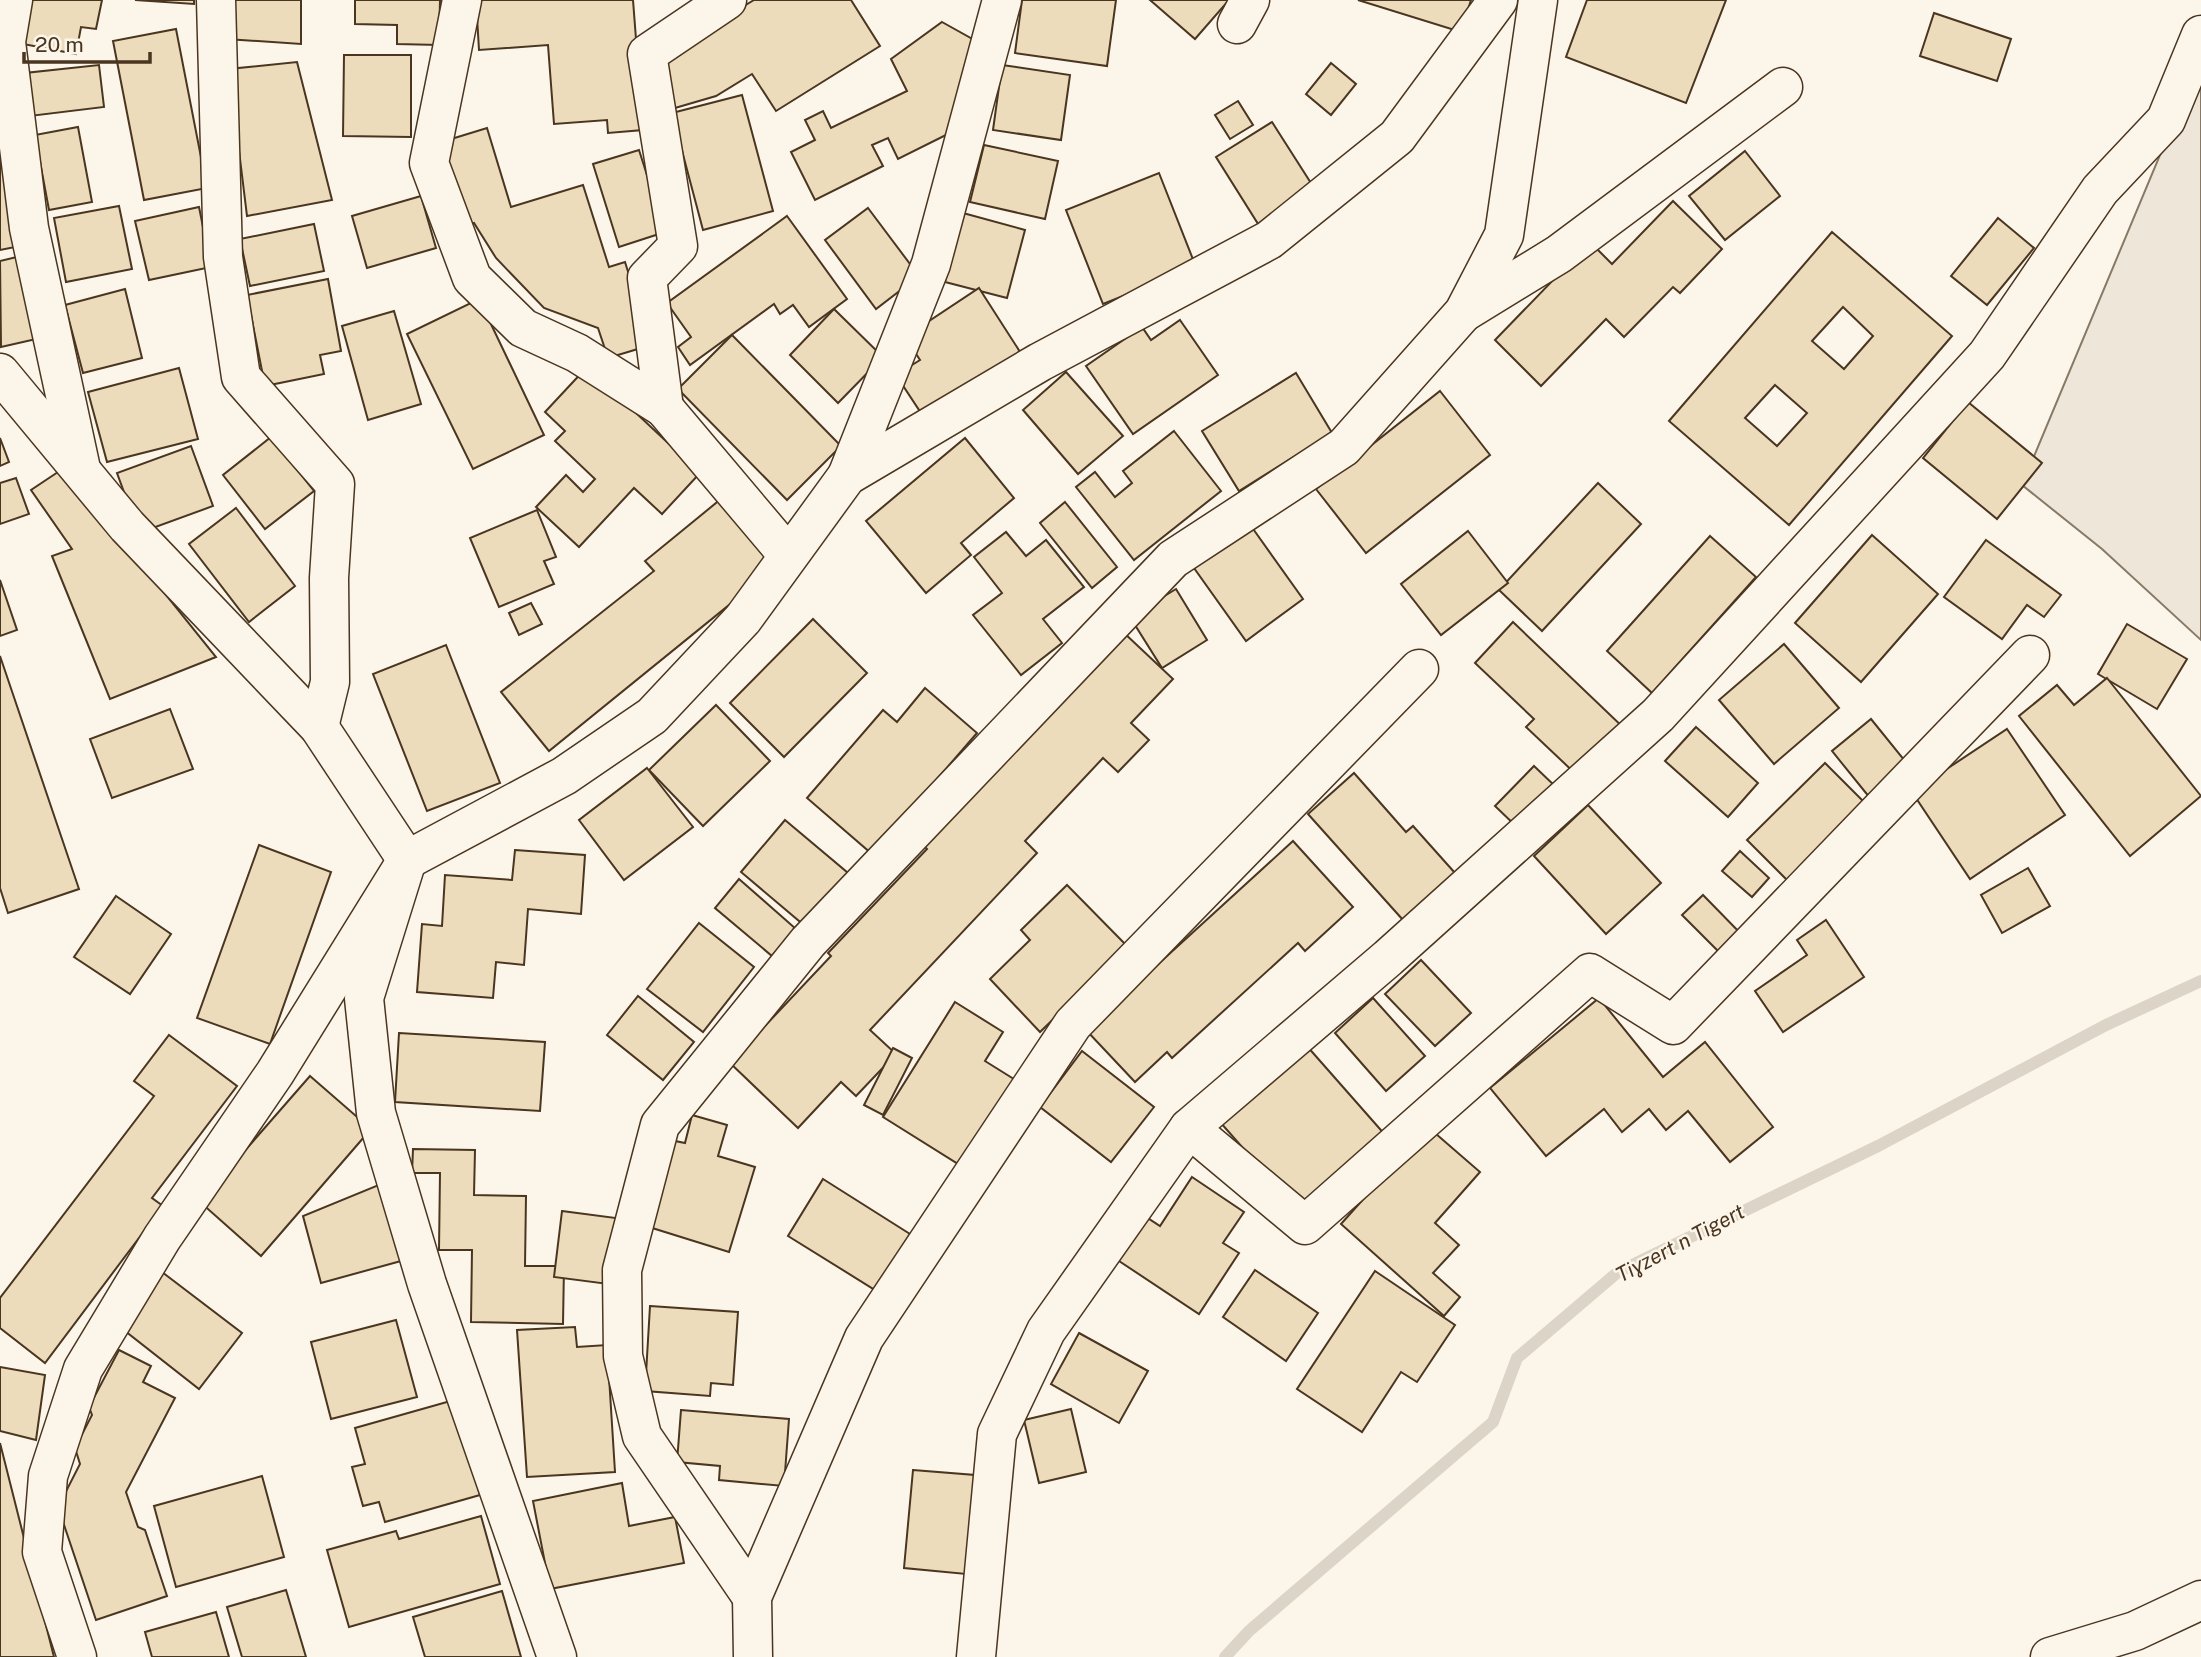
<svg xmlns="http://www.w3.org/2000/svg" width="2201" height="1657" font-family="'Public Sans',sans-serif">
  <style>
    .green { fill: #ede6d9; stroke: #887966; stroke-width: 2 }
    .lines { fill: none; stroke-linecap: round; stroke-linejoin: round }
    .stream { stroke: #dcd4c6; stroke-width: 12 }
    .building { fill: #ecdcbc; stroke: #4a3520; stroke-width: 2; fill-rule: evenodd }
    .minor-casing { stroke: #4a3520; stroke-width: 41 }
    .minor { stroke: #fbf6e9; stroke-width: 38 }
    .labels { text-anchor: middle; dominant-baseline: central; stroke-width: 5; stroke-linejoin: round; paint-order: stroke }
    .water-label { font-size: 21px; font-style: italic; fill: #4a3520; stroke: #fbf6e9 }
  </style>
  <rect width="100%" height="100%" fill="#fbf6e9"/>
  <polygon class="green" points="2201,57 2201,640 2102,549 2022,485"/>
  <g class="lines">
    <polyline class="stream" points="1225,1657 1249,1631 1493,1422 1517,1358 1618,1272 1878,1146 2106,1025 2201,981"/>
  </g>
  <g class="building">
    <polygon points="31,0 102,0 96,29 81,27 76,54 23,44"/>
    <polygon points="135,0 194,0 194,4"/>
    <polygon points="229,0 301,0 301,44 226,39"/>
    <polygon points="355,0 440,0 439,45 397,44 397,25 355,24"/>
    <polygon points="476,0 633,0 643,130 608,133 607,120 554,124 548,45 479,50"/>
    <polygon points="754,0 851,0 880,46 776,111 752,74 716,96 675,108 660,57"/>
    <polygon points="1022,0 1116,0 1107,66 1015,53"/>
    <polygon points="1150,0 1229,0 1195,39"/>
    <polygon points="1358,0 1471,0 1461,32"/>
    <polygon points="1587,0 1726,0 1686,103 1566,57"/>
    <polygon points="1934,13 2011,39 1997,81 1920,56"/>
    <polygon points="942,22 976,41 958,129 898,159 888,138 872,145 883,166 815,200 791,152 815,140 805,120 823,111 831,128 907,91 891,59"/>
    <polygon points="176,29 207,188 144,200 113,41"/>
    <polygon points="344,55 411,55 411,137 343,136"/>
    <polygon points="297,62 332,200 247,216 229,69"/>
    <polygon points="1331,63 1356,84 1331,115 1306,94"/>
    <polygon points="99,65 104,107 30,116 25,73"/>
    <polygon points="1002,65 1070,75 1061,140 993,130"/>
    <polygon points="742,95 773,211 703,230 672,113"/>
    <polygon points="1238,101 1253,125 1230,139 1215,115"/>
    <polygon points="1272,122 1316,191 1260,227 1216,157"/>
    <polygon points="0,126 25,245 0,250"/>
    <polygon points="78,127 92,202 49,210 35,135"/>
    <polygon points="487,128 511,207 583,185 609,267 625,262 651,345 608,358 598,328 544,308 496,258 474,223 460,227 435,144"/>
    <polygon points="984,145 1058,161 1045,219 970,202"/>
    <polygon points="639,150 665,232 619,247 593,164"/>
    <polygon points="1745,151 1780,196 1725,240 1689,196"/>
    <polygon points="1159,173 1196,267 1103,304 1066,210"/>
    <polygon points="421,196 436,248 367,268 352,216"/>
    <polygon points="1673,201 1722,249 1680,293 1673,287 1624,337 1606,319 1541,386 1495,340 1590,242 1612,264"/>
    <polygon points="119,206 132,269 66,282 54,218"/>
    <polygon points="199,207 211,267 149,280 135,221"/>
    <polygon points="868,208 919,276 876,309 825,240"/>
    <polygon points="963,213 1025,230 1007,298 945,282"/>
    <polygon points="787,216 847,299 809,327 793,305 780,314 774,304 690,365 678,347 691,337 667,303"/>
    <polygon points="1998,218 2034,248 1987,305 1951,276"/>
    <polygon points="314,224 324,271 250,286 240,239"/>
    <path d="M1832 232 1952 336 1789 525 1669 421ZM1843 307 1873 336 1844 369 1812 341ZM1775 385 1807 413 1777 446 1745 418Z"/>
    <polygon points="25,255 45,337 1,347 0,261"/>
    <polygon points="328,279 341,351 320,355 324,374 265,386 247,295"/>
    <polygon points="979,288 1022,355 925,419 896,375 920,360 905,337"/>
    <polygon points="125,289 142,358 83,373 65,305"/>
    <polygon points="479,299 544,435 473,469 407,334"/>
    <polygon points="834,309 883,357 838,403 790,355"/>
    <polygon points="394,311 421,404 368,420 342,326"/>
    <polygon points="1180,320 1218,375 1133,434 1086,366 1142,327 1151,340"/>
    <polygon points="732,335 841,446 787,500 678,389"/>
    <polygon points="587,367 700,473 662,514 634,488 579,547 536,507 566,475 583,492 595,479 555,441 565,431 545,412"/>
    <polygon points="179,368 198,439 107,462 88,392"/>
    <polygon points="1066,372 1123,436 1078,474 1023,410"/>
    <polygon points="1296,373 1332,433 1239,491 1202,431"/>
    <polygon points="1440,391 1490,455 1366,553 1316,489"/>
    <polygon points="1968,402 2042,463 1997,519 1923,458"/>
    <polygon points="1174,431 1221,491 1134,560 1076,487 1095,472 1115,497 1132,483 1123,471"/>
    <polygon points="271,437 314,491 265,529 223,475"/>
    <polygon points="0,438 9,462 0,466"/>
    <polygon points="965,438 1014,498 961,543 971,555 926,593 866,521"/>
    <polygon points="191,446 213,506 139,533 117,473"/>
    <polygon points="64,468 216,657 110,699 52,556 72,549 31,490"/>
    <polygon points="16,478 29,514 0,524 0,483"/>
    <polygon points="1598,483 1641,524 1542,631 1499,590"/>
    <polygon points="727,494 782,562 549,751 501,692 654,571 645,561"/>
    <polygon points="1065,502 1117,567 1092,588 1040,523"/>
    <polygon points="236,508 295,586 249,622 189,544"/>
    <polygon points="537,510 556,557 544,561 554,584 499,607 470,538"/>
    <polygon points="1251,526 1303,599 1246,641 1194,568"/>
    <polygon points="1468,531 1508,583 1441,635 1401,584"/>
    <polygon points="1006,532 1026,556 1046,540 1084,587 1043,619 1062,643 1021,675 973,615 1002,593 974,557"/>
    <polygon points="1872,535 1938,594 1861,682 1795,623"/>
    <polygon points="1710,536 1756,577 1652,693 1607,651"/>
    <polygon points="1986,540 2061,595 2044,617 2027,605 2002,639 1944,597"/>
    <polygon points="0,580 17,630 0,636"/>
    <polygon points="1176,589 1207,640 1162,668 1130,617"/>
    <polygon points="531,603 542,624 519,635 509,613"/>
    <polygon points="813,619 867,673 784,757 730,703"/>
    <polygon points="1513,622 1627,731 1581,779 1526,727 1534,719 1475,663"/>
    <polygon points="2127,624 2187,659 2157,709 2098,674"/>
    <polygon points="1122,631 1173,679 1131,723 1149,740 1118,772 1103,758 1025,841 1037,853 870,1030 896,1054 856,1096 841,1082 798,1128 730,1063 831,956 828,953 927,849 921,843"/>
    <polygon points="1784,644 1839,708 1774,764 1719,700"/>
    <polygon points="446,645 500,783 427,811 373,674"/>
    <polygon points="0,656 79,889 8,913 0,888"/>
    <polygon points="2107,678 2201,796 2130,856 2019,716 2057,685 2074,705"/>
    <polygon points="925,688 977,733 872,854 807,798 883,710 897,722"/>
    <polygon points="716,705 770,761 703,826 649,770"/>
    <polygon points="170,709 193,769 112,798 90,739"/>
    <polygon points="1871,719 1909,766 1870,798 1832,751"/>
    <polygon points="1696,727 1758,783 1728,817 1665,761"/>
    <polygon points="2007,729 2065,815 1970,879 1912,792"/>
    <polygon points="1825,763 1875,813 1797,890 1747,840"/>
    <polygon points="1534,766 1557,788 1519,829 1495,806"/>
    <polygon points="647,768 693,827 624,880 579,820"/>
    <polygon points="1354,773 1406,832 1413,826 1455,873 1403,920 1308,814"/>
    <polygon points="1588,805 1661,883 1606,934 1534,856"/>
    <polygon points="785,820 848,873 805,926 741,872"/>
    <polygon points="1293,841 1353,907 1305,951 1298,943 1172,1058 1167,1052 1135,1082 1086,1030"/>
    <polygon points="259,845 331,872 270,1044 197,1018"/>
    <polygon points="515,850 585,855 581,914 528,909 524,965 496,962 493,998 417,992 422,924 442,926 445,875 512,880"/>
    <polygon points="1740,851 1769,878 1752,897 1722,871"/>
    <polygon points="2028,868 2050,906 2002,933 1981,895"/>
    <polygon points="739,879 796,929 772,956 715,908"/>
    <polygon points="1067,885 1128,947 1040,1032 990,979 1030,940 1021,930"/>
    <polygon points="1703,895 1748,941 1728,961 1682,915"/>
    <polygon points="116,896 171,934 130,994 74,957"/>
    <polygon points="1826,920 1864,977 1783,1032 1755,991 1807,955 1797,940"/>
    <polygon points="699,923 754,967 703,1032 647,989"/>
    <polygon points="1421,960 1471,1013 1435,1046 1385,994"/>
    <polygon points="638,996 694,1042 663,1080 607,1035"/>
    <polygon points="1373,998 1425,1056 1386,1091 1335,1033"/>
    <polygon points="1599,998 1663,1077 1705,1042 1773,1127 1730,1162 1688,1111 1666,1130 1649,1109 1622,1132 1604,1109 1546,1156 1490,1088"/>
    <polygon points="955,1002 1003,1032 985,1061 1017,1081 963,1167 883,1117"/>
    <polygon points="399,1033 545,1042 540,1111 395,1102"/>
    <polygon points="169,1035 237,1086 152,1198 163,1206 45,1363 0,1328 0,1298 154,1096 134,1081"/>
    <polygon points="1306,1045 1387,1137 1301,1214 1220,1122"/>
    <polygon points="893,1048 912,1058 883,1115 864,1105"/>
    <polygon points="1082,1051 1154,1107 1111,1162 1040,1107"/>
    <polygon points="310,1076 371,1129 261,1256 200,1202"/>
    <polygon points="692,1115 727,1125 718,1156 755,1167 729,1252 649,1227 675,1141 685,1143"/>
    <polygon points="1428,1127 1480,1172 1435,1223 1459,1245 1433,1273 1460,1297 1444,1316 1341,1224"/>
    <polygon points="413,1149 475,1150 474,1195 526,1196 525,1266 564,1266 563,1324 471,1322 472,1250 439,1250 440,1173 412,1173"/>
    <polygon points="1192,1177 1244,1212 1223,1243 1239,1253 1199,1314 1116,1259 1143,1215 1160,1226"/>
    <polygon points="823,1179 910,1234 875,1290 788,1236"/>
    <polygon points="381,1184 401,1261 321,1283 303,1216"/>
    <polygon points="562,1211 616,1218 608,1284 554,1277"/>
    <polygon points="1255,1270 1318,1313 1286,1361 1223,1317"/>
    <polygon points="1375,1271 1455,1325 1417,1382 1401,1372 1362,1432 1297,1389"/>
    <polygon points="162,1272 242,1333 199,1389 120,1327"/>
    <polygon points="650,1306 738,1312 733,1385 711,1383 710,1396 645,1391"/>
    <polygon points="396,1320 417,1397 331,1419 311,1342"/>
    <polygon points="575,1327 577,1347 607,1345 615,1472 527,1477 517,1330"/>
    <polygon points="1079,1333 1148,1371 1119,1423 1051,1384"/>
    <polygon points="119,1350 151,1366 143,1382 175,1398 126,1492 138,1527 145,1530 167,1596 96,1620 58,1507 80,1464 75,1448 92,1415 89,1407"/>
    <polygon points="0,1367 45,1375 36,1440 0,1431"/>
    <polygon points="454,1400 480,1495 385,1522 379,1502 363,1506 352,1467 365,1464 355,1428"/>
    <polygon points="1071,1409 1086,1472 1039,1483 1024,1420"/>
    <polygon points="681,1410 789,1419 784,1486 719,1480 720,1466 677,1462"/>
    <polygon points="0,1443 54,1657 0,1657"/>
    <polygon points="913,1470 975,1475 966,1574 904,1568"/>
    <polygon points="262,1476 284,1557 176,1587 154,1506"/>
    <polygon points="622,1483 629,1526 675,1517 684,1563 550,1589 533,1501"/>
    <polygon points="481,1516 500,1584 349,1627 327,1550 396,1531 399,1539"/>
    <polygon points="286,1590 306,1657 242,1657 227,1607"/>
    <polygon points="502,1591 521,1657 425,1657 413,1617"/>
    <polygon points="216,1612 229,1657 152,1657 145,1632"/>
  </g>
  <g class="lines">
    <g class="minor-casing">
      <g id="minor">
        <polyline points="13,0 6,42 29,228 81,469"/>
        <polyline points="216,0 223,257 241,377 335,484 329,578 330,682 319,727"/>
        <polyline points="462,0 429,163 472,278 523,328 577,353 664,408 647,278 678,246 647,54 727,0"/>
        <polyline points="1237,24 1250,0"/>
        <polyline points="1466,311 1559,254 1783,87"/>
        <polyline points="0,373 127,526 319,727 407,860 364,998 376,1113 427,1284 557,1657"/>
        <polyline points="664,408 788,555"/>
        <polyline points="847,476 931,264 1002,0"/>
        <polyline points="1189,1128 1305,1225 1590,973 1673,1025 2030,655"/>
        <polyline points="752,1597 642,1436 623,1356 622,1270 660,1125 808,942 1173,559 1344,447 1464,312 1504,235 1538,0"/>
        <polyline points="77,1657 42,1552 48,1476 83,1369 162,1238 275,1073 407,860 564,776 652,716 743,619 847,476 1040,362 1269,240 1397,137 1498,0"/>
        <polyline points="753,1657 752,1597 864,1338 1073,1024 1419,669"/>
        <polyline points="976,1657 997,1434 1046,1331 1189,1128 1388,958 1658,715 1987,355 2100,190 2166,120 2201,35"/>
        <polyline points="2050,1657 2135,1631 2201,1600"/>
      </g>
    </g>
    <use href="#minor" class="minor"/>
  </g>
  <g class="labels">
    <g class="water-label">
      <text transform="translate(1680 1243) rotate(-28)">Tiɣzert n Tigert</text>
    </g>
  </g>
  <path d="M24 52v10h126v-10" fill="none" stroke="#4a3520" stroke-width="3.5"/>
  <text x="35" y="52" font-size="21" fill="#4a3520" stroke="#fbf6e9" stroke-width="5" paint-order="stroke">20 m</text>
</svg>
